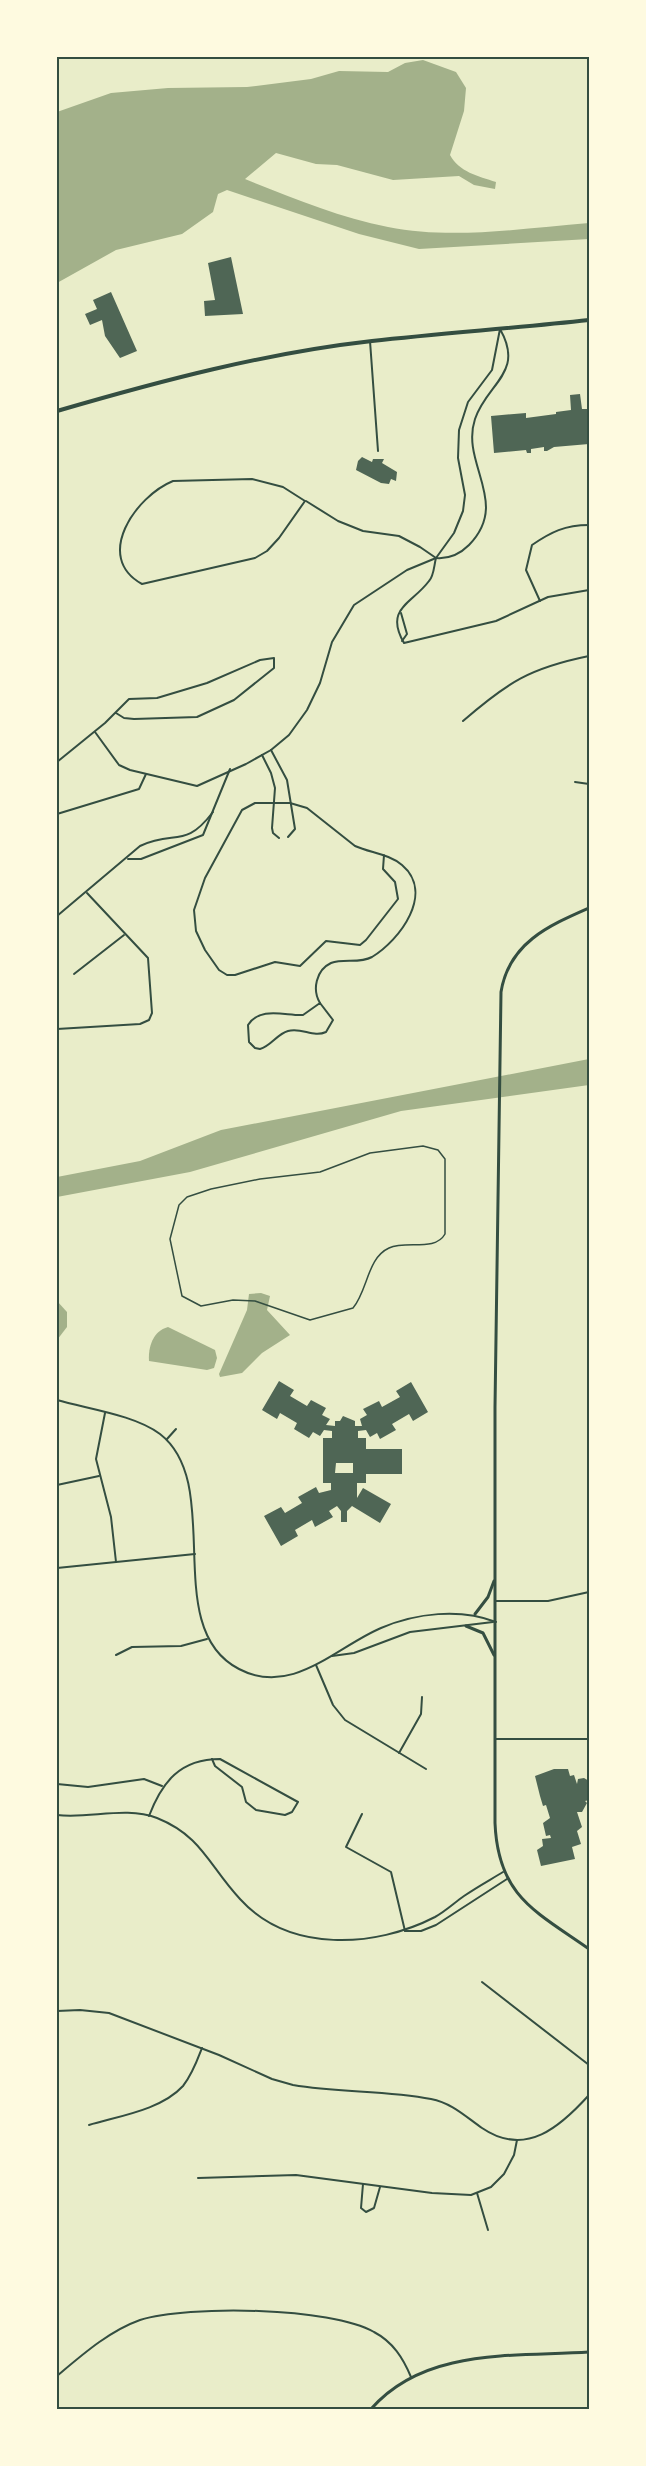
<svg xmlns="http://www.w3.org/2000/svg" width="646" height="2466" font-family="'Sofia Sans Condensed',sans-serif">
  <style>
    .water { fill: #a3b18a }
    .building { fill: #4f6655; fill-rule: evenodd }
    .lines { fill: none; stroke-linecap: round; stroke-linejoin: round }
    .path { stroke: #344e41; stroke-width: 1.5 }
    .minor { stroke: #344e41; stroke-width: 2 }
    .tertiary { stroke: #344e41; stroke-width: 3 }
    .secondary { stroke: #344e41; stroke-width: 4 }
    .neatline { fill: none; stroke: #344e41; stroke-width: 2 }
  </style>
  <rect width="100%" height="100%" fill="#e9edc9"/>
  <g class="water">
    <path d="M423 60 456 72 466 88 464 111 450 155C459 172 478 176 496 182L495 189 474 185 459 176 393 180 337 165 316 164 276 153 245 179C292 198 339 217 388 227 453 240 524 228 589 223V239L419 249 359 234 227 190 218 194 213 212 182 234 116 250 57 283V112L111 93 168 88 247 87 311 79 339 71 388 72 405 63Z"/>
    <polygon points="589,1059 589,1085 401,1111 190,1172 57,1197 57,1177 140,1161 221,1130"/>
    <polygon points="261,1293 270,1296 267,1310 290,1335 262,1353 242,1373 220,1377 219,1374 247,1310 249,1294"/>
    <polygon points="57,1301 67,1312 67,1327 57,1340"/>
    <path d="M168 1327 215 1350 217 1358 214 1368 207 1370 149 1361C148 1347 153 1331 168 1327Z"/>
  </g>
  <g class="building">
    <polygon points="231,257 243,314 205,316 204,301 215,300 208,263"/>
    <polygon points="111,292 137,351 120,358 105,336 102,320 90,325 85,314 97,309 93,300"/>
    <polygon points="580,394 582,409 589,409 589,444 554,447 547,451 544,451 544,447 531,449 531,453 527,453 526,450 494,453 491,416 526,413 526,418 556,414 556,412 571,410 570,395"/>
    <polygon points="362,457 372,462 373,459 384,459 382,463 397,472 396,481 391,479 389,484 381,483 356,470 358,461"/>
    <path d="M279 1381 294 1390 290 1396 307 1406 311 1400 326 1408 322 1415 330 1419 326 1425 335 1426V1421H340L343 1416 355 1421V1426H362L360 1419 367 1415 363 1409 379 1401 382 1407 400 1397 396 1391 411 1382 428 1412 413 1421 409 1414 392 1424 396 1430 380 1439 377 1433 370 1437 366 1430 358 1431V1438H366V1449H402V1474H366V1483H357V1498L363 1488 391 1504 380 1523 352 1506 347 1511V1522H341V1511L337 1506 329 1511 333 1517 315 1527 312 1520 295 1530 298 1536 281 1546 264 1516 281 1507 285 1513 302 1503 298 1497 316 1487 319 1493 331 1490V1483H323V1438H332V1431L324 1430 320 1436 313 1432 309 1438 294 1429 297 1423 280 1413 277 1419 262 1410ZM336 1463H353V1473H335Z"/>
    <polygon points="554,1769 568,1769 570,1776 574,1775 577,1784 578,1779 584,1778 589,1781 589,1800 585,1801 587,1803 582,1812 577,1812 582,1827 577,1831 581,1844 572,1847 575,1859 541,1866 537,1850 543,1846 542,1839 551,1838 550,1835 546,1836 543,1823 550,1818 546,1805 543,1806 540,1796 535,1776"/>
  </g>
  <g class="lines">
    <path class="path" d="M423 1146 438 1150 445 1159V1234C435 1252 406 1240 389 1248 367 1258 368 1290 353 1308L310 1320 255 1301 233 1300 201 1306 182 1296 170 1239 179 1205 187 1197 211 1189 260 1179 320 1172 370 1153Z"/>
    <g class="minor">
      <path d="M500 329C525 373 487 383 475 419 460 464 511 502 469 545 460 554 448 559 436 558L454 533 463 511 465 495 458 458 459 430 468 402 492 370Z"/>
      <polyline points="370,341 378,451"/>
      <path d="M252 479 283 487 305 501 279 538 267 551 255 558 142 584C93 557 136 496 173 481Z"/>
      <polyline points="306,501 338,521 363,531 399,536 420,547 436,558"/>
      <path d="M436 558C434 565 434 576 429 581 412 604 384 608 404 643L496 621 548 597 589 590"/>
      <path d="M540 601 526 570 532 545C551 532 565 525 589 525"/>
      <polyline points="401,613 407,634 402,641"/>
      <path d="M463 721C508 682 530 668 589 656"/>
      <polyline points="95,732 119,765 130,770 197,786 246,764 271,750 289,735 307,710 320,683 332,642 354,605 407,570 436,558"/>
      <polyline points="271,750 287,780 295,829 288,837"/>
      <polyline points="262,755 271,773 275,788 272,828 273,833 279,838"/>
      <polyline points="57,762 105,723 129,699 157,698 207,683 260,660 274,658 274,668 234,700 197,717 134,719 124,718 116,713"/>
      <polyline points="575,782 589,784"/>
      <polyline points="57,814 139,789 146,774"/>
      <polyline points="128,859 141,859 203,835 230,769"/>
      <path d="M57 916 140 846C175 829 184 850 213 812"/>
      <polyline points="74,974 124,935"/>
      <path d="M320 1003C312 990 316 970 331 963 344 958 359 964 372 957 400 940 435 893 402 865 389 854 371 853 355 846L307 808 290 803H255L242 810 205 878 194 910 196 931 205 950 219 970 227 975H235L275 962 300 966 326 941 360 945 366 940 398 899 395 882 383 869 384 855"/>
      <path d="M320 1003 333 1020 326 1032C313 1038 302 1027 288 1031 277 1034 271 1046 260 1049L255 1048 249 1042 248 1025C260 1006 286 1016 303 1015Z"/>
      <polyline points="57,1029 140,1024 149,1020 152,1013 148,958 87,893"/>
      <path d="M57 1400C88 1409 135 1415 160 1434 226 1485 159 1628 239 1669 292 1697 336 1647 381 1628 416 1613 460 1608 496 1622"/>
      <polyline points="105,1413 96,1459 111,1517 116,1562"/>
      <polyline points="167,1439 176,1429"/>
      <polyline points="57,1485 99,1476"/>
      <polyline points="57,1568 195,1554"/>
      <polyline points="496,1601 548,1601 589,1592"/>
      <polyline points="116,1655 132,1647 181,1646 207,1639"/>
      <polyline points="332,1656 354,1653 410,1632 493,1622"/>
      <polyline points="316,1665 333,1705 345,1720 426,1769"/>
      <polyline points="495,1739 589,1739"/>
      <polyline points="399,1753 421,1714 422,1697"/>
      <polyline points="57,1784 88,1787 144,1779 162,1786"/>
      <polyline points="362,1814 346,1847 391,1872 405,1931"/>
      <path d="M57 1815C90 1819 125 1806 157 1818 202 1836 209 1866 240 1899 289 1953 375 1948 435 1917 446 1911 454 1903 464 1896 477 1887 490 1880 503 1872"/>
      <path d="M149 1816C162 1782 180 1759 220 1759L298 1802 292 1812 285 1815 256 1810 246 1802 242 1787 215 1766 212 1759"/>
      <polyline points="405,1931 421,1931 436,1925 507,1879"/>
      <polyline points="482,1982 589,2065"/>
      <path d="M57 2011 80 2010 109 2013 219 2055 272 2079 293 2085C339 2093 386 2090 431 2099 452 2103 466 2117 482 2128 526 2158 561 2126 589 2095"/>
      <path d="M89 2125C119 2116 161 2110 183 2086 192 2075 197 2061 202 2048"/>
      <polyline points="198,2178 296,2175 432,2193 471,2195 491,2187 504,2174 514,2155 517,2140"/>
      <polyline points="363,2184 361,2208 366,2212 374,2208 380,2187"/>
      <polyline points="477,2193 488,2230"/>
      <path d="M57 2376C82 2355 109 2331 140 2320 188 2305 331 2307 374 2332 393 2342 403 2358 411 2377"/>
    </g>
    <g class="tertiary">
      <path d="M589 908C548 926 509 943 501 992L495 1407V1823C498 1896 535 1911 589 1949"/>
      <polyline points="475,1614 488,1597 494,1581"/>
      <polyline points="466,1626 483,1633 494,1655"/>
      <path d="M371 2409C425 2347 515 2357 589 2352"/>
    </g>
    <path class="secondary" d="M57 411C160 381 265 353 372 341 444 333 517 328 589 320"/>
  </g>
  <rect width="646" height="2466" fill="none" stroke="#fefae0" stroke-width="117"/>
  <rect x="58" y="58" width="530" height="2350" class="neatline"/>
</svg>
